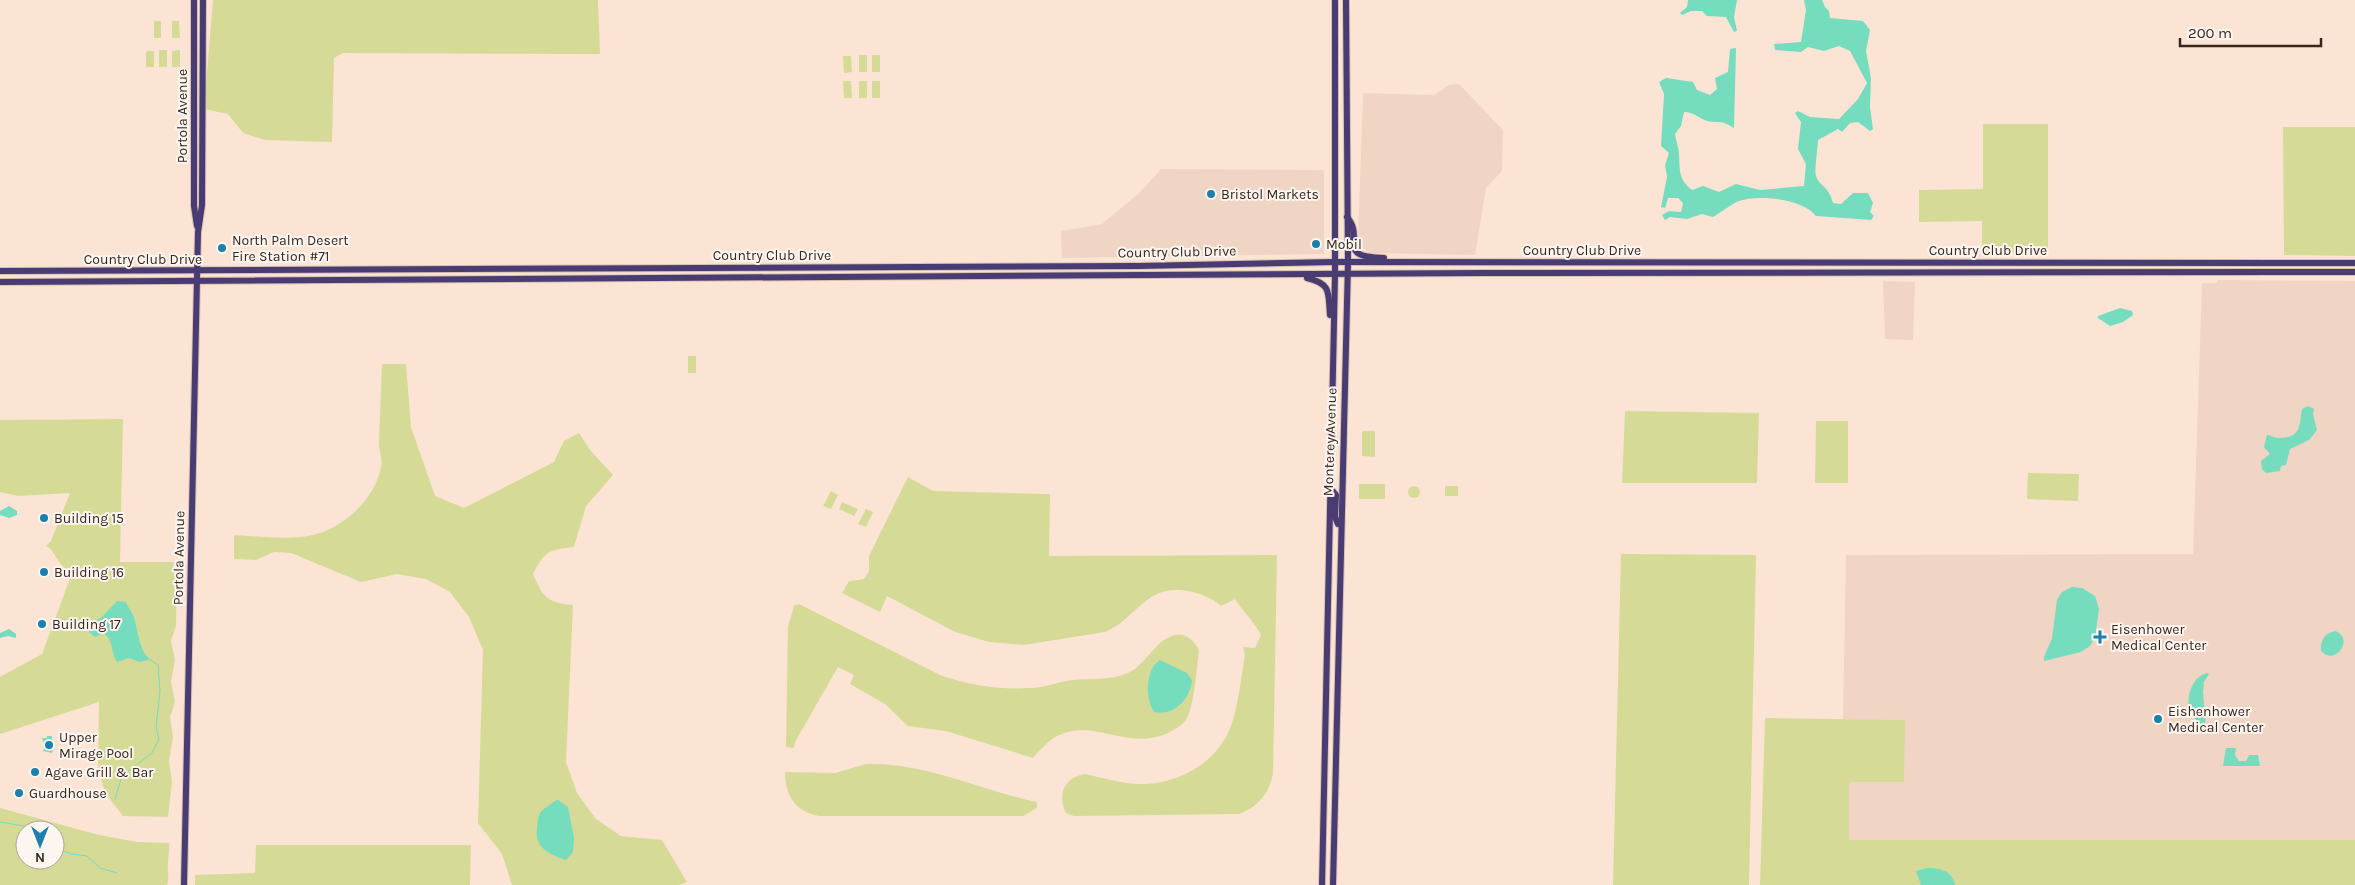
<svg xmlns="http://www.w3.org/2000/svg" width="2355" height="885" font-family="Karla,sans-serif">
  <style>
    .built { fill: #f1d5c4 }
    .green { fill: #d5db96; fill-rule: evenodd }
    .water { fill: #76dcbe }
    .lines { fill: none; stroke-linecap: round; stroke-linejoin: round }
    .stream { stroke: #76dcbe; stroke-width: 1 }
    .major-casing { stroke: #d8c2b4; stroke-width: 8 }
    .major { stroke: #483c72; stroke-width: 6 }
    .poi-dot { fill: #1b80ab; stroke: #fdf5f0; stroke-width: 2 }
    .labels { text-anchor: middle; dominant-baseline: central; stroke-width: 4; stroke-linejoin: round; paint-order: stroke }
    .street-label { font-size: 14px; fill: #36271e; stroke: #fdf5f0 }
    .poi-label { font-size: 14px; fill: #36271e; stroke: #fdf5f0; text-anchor: start }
  </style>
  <rect width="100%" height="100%" fill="#fce4d5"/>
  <g class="built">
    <polygon points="1459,84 1503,130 1502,171 1486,188 1475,255 1370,253 1362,247 1358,239 1363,93 1434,95 1449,85"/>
    <polygon points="1161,169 1324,170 1324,254 1062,258 1061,231 1102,224 1139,193"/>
    <polygon points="2218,280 2355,281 2355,840 1849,840 1849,782 1905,721 1843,719 1846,555 2193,554 2202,283 2216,283"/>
    <polygon points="1883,281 1915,282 1913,340 1885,339"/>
  </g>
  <g class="green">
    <polygon points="213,0 598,0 600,54 343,53 334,58 332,142 265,140 243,133 228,114 204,109"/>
    <rect x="154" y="21" width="7" height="17"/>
    <polygon points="172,21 179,21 180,38 172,38"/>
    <rect x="159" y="50" width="8" height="17"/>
    <polygon points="180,50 180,67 172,67 172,51"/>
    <rect x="146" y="51" width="8" height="16"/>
    <rect x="859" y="55" width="8" height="17"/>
    <rect x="872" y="55" width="8" height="17"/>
    <polygon points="843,56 851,56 852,72 844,73"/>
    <polygon points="843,81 851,81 852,98 844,98"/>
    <rect x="859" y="81" width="8" height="17"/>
    <rect x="872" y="81" width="8" height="17"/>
    <polygon points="1983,124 2048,124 2048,252 1982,253 1982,221 1919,222 1919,190 1983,189"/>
    <polygon points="2283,127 2355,127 2355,256 2284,255"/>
    <rect x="688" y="356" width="8" height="17"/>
    <path d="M382 364H406L411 427 435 496 464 508 554 462 564 441 579 433 590 450 613 475 586 506 574 547C548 550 545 551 533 574 543 597 547 603 573 605L566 762 577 793 596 819 621 836 662 840 687 882 679 885H512L502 854 478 823 483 650 469 617 450 592 426 579 397 574 361 582 291 553 274 552 256 560 234 559V535C256 536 278 539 300 537 336 535 374 503 381 467 383 460 379 451 379 444 380 417 381 390 382 364Z"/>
    <polygon points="1625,411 1759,413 1757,483 1622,483"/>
    <path d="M123 419 120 562H174L173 567H177L176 626 171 641 175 660 171 681 175 702 170 717 173 737 169 761 172 782 168 817 123 816 106 794 98 772 99 702 0 734V677L42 654 72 573C56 565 55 549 46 546L51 541 70 493 18 496 0 492V420Z"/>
    <polygon points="1816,421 1848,421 1848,483 1815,483"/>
    <polygon points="1362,431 1375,431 1375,457 1362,456"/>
    <polygon points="2028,473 2079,474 2078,501 2027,499"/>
    <path d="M908 477 933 491 1050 494 1049 556 1277 555 1273 774C1269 794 1258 807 1239 814L1074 816 1066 813C1057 795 1064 777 1085 774 1104 778 1126 785 1146 784 1183 782 1220 760 1232 723 1239 701 1241 677 1245 655L1243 647 1255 648 1261 635C1254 621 1243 612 1235 599L1221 606C1212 598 1203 595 1193 592 1145 581 1139 618 1105 632L1024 645 989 642 955 632 887 596 880 612 842 593 849 581 864 579 869 571V556Z"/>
    <rect x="1359" y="484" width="26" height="15"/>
    <circle cx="1414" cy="492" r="6"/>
    <rect x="1445" y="486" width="13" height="10"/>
    <polygon points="831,491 838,495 831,509 823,506"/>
    <polygon points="842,502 858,509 854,516 839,509"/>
    <polygon points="866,509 873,512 866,527 858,524"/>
    <polygon points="1621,554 1756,555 1749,885 1613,885"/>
    <path d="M799 604 940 675C969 685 999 690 1030 688 1044 688 1058 682 1072 680 1091 678 1110 681 1128 673 1146 665 1156 638 1176 635 1187 633 1194 641 1199 650 1197 666 1194 705 1187 718 1183 725 1177 728 1170 732 1129 752 1098 720 1062 734 1050 738 1041 749 1033 758L946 731 908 726 885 704 850 684 854 675 838 667 795 742 794 748 786 747 788 627 794 606Z"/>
    <polygon points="1765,718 1905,720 1904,782 1849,782 1849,840 2355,840 2355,885 1760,885"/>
    <path d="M866 764C925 762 980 790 1037 802V808L1023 816H819C796 812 785 796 785 772L835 773Z"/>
    <path d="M0 808 99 835 137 842 169 843C170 850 168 856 168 864 167 872 170 877 167 885H0ZM25 830H55V860H25Z"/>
    <polygon points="256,845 471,845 470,885 195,885 195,875 255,873"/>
  </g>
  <g class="water">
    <polygon points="1688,0 1737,0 1734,17 1737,31 1734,32 1726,17 1707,16 1702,11 1691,11 1682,15 1680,13 1687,7"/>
    <path d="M1804 0H1822L1825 7 1829 11 1830 18 1863 21 1870 30 1866 51 1871 78 1870 107 1873 129 1870 131 1858 122 1850 123 1842 132 1838 129 1818 140C1818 147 1814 172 1816 176 1820 187 1829 186 1833 203L1841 204 1853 193H1868L1873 203 1870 212 1874 216 1871 220 1816 216C1804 199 1758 194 1739 201 1733 203 1720 213 1713 217L1702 214 1687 219 1670 217 1665 220 1662 215 1669 211 1681 212 1683 203 1678 198H1668L1665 208 1661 207 1667 177 1665 165 1669 153 1661 146 1664 94 1659 82 1666 78 1693 82 1697 90 1710 95 1717 89 1715 78 1728 72 1730 49 1736 48 1734 128C1720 119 1720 124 1707 121 1698 118 1694 112 1684 112L1681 126 1675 134C1676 141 1679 148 1679 154 1680 170 1678 179 1692 190L1703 186 1719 192 1736 184 1760 190 1804 186 1806 164 1798 149 1801 122 1795 113 1798 111 1810 117 1839 119 1858 99 1867 83 1850 51 1839 46 1824 51 1808 47 1801 52 1775 50 1774 44 1801 42 1806 10Z"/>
    <polygon points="2120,308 2132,311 2133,315 2123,322 2110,326 2098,318 2098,316"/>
    <path d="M2308 406 2314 409 2313 414 2317 430 2309 440 2290 449 2286 465 2281 466 2280 471 2266 473 2262 469 2261 461 2270 454 2264 447 2267 435C2271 435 2274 438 2278 438 2302 438 2299 425 2302 409Z"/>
    <polygon points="9,506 17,511 17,515 9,518 0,515 0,511"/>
    <polygon points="2072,587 2082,588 2095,596 2099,609 2095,638 2090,646 2081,652 2044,661 2044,657 2052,638 2057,600 2062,592"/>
    <path d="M117 601 126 602C128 608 132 611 134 617 137 627 140 653 149 658L148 660 139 662 129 658 117 662C110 651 114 640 103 633L95 637 89 632V624L101 618Z"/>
    <polygon points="9,629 16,634 16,638 8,636 0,638 0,633"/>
    <path d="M2335 631C2355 637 2336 667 2321 651 2320 640 2324 634 2335 631Z"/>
    <path d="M1160 660 1187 673 1192 680C1190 699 1175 716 1154 712 1145 699 1145 669 1160 660Z"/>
    <path d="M2207 673 2209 674 2204 682 2203 692 2206 729C2200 724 2192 717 2190 710 2185 697 2193 676 2207 673Z"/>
    <polygon points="47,736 52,736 52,742 54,742 52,753 43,751 45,746 42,738 47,738"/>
    <polygon points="2226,748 2236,748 2235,755 2239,761 2246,761 2249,755 2258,755 2260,766 2223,766"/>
    <path d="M558 800 568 807 574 838 573 852 566 860C550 855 534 847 537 829 538 819 537 814 545 808 551 805 551 802 558 800Z"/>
    <path d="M1928 868C1941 868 1952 871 1955 885H1921L1916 871Z"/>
  </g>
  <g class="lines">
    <g class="stream">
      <polyline points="115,799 122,776 152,753 159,739 156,727 160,691 158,665 149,659"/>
      <polyline points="0,822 30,827 36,830"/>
      <polyline points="55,848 72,854 87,856 100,868 117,873"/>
    </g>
    <g class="major-casing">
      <g id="major">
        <polyline points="194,0 194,206 197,226"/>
        <path d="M1347 217C1366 239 1334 257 1384 258"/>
        <polyline points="0,271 1139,266 1335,262 2355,263"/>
        <path d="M1307 278C1332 284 1328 293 1330 315"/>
        <polyline points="0,282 1484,273 2355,272"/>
        <polyline points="1330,488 1336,495 1335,517 1338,524"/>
        <polyline points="184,885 198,232 202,205 203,0"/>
        <polyline points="1322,885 1335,275 1335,0"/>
        <polyline points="1333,885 1348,262 1346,0"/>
      </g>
    </g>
    <use href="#major" class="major"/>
  </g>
  <g class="poi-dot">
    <circle cx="1211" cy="194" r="5"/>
    <circle cx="1316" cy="244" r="5"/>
    <circle cx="222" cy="248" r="5"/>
    <circle cx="44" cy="518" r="5"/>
    <circle cx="44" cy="572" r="5"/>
    <circle cx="42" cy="624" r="5"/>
    <path d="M2097.5 629.5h5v5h5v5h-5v5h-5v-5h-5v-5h5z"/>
    <circle cx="2158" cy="719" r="5"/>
    <circle cx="49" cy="745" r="5"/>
    <circle cx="35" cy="772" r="5"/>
    <circle cx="19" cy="793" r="5"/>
  </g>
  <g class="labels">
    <g class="street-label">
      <text transform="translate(182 116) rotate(-90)">Portola Avenue</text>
      <text x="1582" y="250">Country Club Drive</text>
      <text x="1988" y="250">Country Club Drive</text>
      <text transform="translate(1177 252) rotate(-1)">Country Club Drive</text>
      <text x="772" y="255">Country Club Drive</text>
      <text x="143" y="259">Country Club Drive</text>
      <text transform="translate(1330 442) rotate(-88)">Monterey Avenue</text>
      <text transform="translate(179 558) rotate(-89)">Portola Avenue</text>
    </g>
    <g class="poi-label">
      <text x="1221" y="194">Bristol Markets</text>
      <text x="232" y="240">North Palm Desert<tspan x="232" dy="16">Fire Station #71</tspan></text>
      <text x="1326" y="244">Mobil</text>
      <text x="54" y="518">Building 15</text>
      <text x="54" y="572">Building 16</text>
      <text x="52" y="624">Building 17</text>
      <text x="2111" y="629">Eisenhower<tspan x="2111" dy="16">Medical Center</tspan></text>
      <text x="2168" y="711">Eishenhower<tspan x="2168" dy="16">Medical Center</tspan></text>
      <text x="59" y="737">Upper<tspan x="59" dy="16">Mirage Pool</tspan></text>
      <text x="45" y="772">Agave Grill &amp; Bar</text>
      <text x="29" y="793">Guardhouse</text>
    </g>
  </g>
  <g transform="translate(40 845) rotate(180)"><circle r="24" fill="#fdf5f0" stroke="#ada39c"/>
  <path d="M0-4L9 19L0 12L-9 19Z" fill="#1b80ab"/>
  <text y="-8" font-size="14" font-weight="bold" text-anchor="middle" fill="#36271e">N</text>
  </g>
  <path d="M2180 38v8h141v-8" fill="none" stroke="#36271e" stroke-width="2.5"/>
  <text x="2188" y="38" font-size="15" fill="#36271e" stroke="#fdf5f0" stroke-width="4" paint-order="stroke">200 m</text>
</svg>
